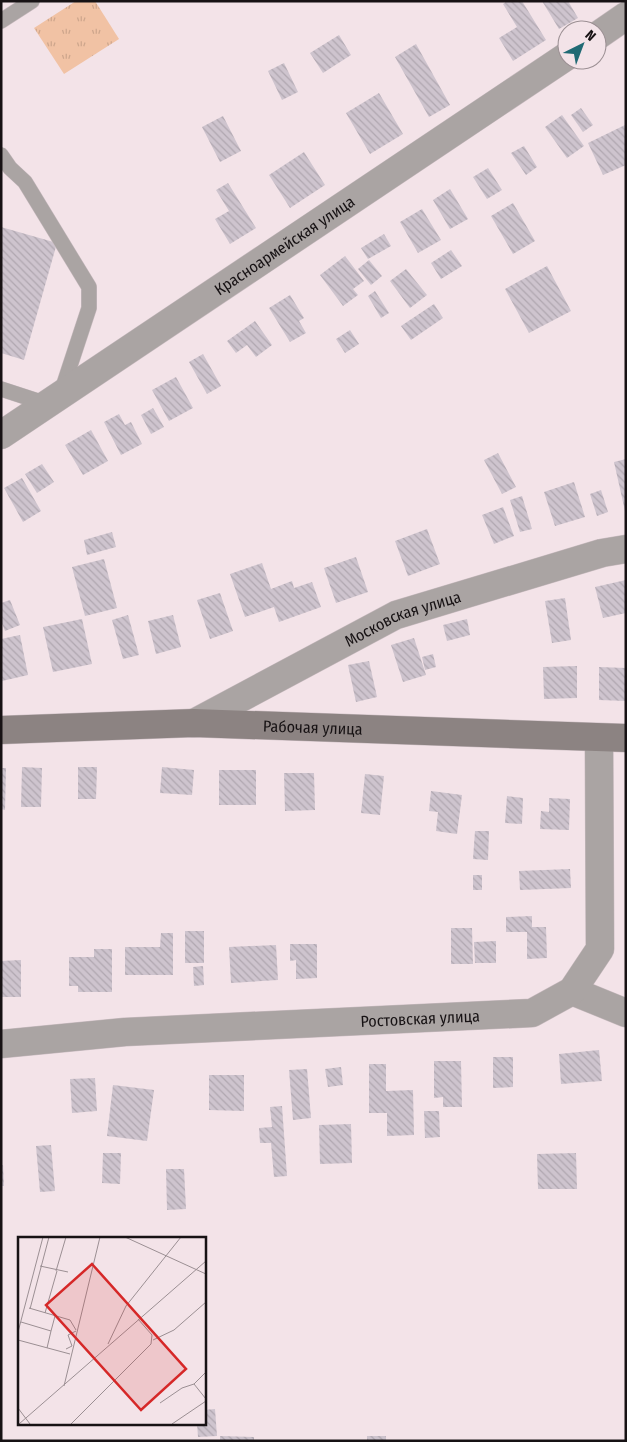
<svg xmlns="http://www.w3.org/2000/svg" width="627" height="1442" font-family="'Fira Sans Condensed',sans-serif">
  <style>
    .park { fill: url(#park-tufts) }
    .building { fill: url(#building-back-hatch) }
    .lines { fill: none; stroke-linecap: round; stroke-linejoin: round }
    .lane-casing { stroke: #cbbdc2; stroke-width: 16 }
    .street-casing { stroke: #cbbdc2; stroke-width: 29 }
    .secondary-casing { stroke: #cbbdc2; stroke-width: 29 }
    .lane { stroke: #aaa4a3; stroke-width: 15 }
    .street { stroke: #aaa4a3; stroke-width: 28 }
    .secondary { stroke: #8c8382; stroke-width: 28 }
    .labels { text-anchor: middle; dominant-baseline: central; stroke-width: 4; stroke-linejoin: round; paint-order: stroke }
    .street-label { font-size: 16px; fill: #171214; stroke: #f3e3e8 }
    .inset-road { fill: none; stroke: #9b8f93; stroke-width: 1 }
    .view { fill: #d62828; fill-opacity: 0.15; stroke: #d62828; stroke-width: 2.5 }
    .inset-edge { fill: none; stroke: #171214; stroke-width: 2.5 }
  </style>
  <defs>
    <pattern id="park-tufts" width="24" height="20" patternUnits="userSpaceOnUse" patternTransform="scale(1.25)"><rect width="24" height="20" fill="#f1c2a4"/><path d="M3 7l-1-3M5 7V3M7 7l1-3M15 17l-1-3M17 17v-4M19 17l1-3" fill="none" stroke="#cea68c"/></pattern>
    <pattern id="building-back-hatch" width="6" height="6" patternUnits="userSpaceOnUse" patternTransform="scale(1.25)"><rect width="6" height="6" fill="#cec4ce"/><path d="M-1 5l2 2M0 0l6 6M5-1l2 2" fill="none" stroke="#b0a7b0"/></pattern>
  </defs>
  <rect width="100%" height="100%" fill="#f3e3e8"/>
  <polygon class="park" points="76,1 95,1 119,39 64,74 34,28"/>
  <g class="building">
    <polygon points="507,1 522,1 546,40 513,61 499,38 517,27 503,4"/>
    <polygon points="542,1 568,1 578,18 559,29"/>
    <polygon points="339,35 351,55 323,73 310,53"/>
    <polygon points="416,44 450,105 429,117 395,57"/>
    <polygon points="284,63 298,92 282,100 268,71"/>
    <polygon points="379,93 403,134 370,154 346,113"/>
    <polygon points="581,108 593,125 583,132 571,115"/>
    <polygon points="562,115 584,146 567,158 545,127"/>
    <polygon points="223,116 241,151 220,162 202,127"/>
    <polygon points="625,125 626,165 603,175 588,143"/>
    <polygon points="524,146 537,167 526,175 511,153"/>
    <polygon points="304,152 325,185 290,208 269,175"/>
    <polygon points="488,168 502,190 487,199 473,177"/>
    <polygon points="228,183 256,228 230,244 215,219 229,211 216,190"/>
    <polygon points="450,189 468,219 450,229 433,200"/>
    <polygon points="513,203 535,241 513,254 491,216"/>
    <polygon points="422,209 441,240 418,253 400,222"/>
    <polygon points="1,227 57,243 24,360 1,353"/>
    <polygon points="384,234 391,246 368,259 361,248"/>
    <polygon points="451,250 462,266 441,279 431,263"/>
    <polygon points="345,256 364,281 353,289 358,295 343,306 320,275"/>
    <polygon points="369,260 382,276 371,285 358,269"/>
    <polygon points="547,266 571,311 529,333 505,289"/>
    <polygon points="406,269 427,295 410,308 390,281"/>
    <polygon points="375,291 389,313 381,318 368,296"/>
    <polygon points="290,295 304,318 299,321 306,333 290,342 269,308"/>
    <polygon points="434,304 443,318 411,340 401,326"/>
    <polygon points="255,321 272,345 256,357 247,345 236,353 227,341"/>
    <polygon points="350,330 359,344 345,353 336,339"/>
    <polygon points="203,354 221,386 207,394 189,362"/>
    <polygon points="176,377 193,408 169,421 152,390"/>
    <polygon points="153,408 164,427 151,434 141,415"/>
    <polygon points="119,414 125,425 131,422 142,444 121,455 104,422"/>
    <polygon points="91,430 108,461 83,475 65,445"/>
    <polygon points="498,453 516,487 502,494 484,460"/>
    <polygon points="626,459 626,511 625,511 614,462"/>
    <polygon points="42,464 54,482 37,493 25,474"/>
    <polygon points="22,478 41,511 23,522 4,488"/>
    <polygon points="574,482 585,517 555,526 544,492"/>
    <polygon points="601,490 608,512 597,516 590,494"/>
    <polygon points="522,496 532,529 520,532 510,500"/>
    <polygon points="503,507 514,536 494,544 482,515"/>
    <polygon points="427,529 440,564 408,576 395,541"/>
    <polygon points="112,532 116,547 87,555 84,540"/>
    <polygon points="356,557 368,592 336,603 324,568"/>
    <polygon points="104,559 117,608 85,616 72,567"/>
    <polygon points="262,563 271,589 292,581 294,588 312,582 321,607 279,622 274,607 245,617 230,574"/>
    <polygon points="626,580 626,613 603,618 595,587"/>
    <polygon points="220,593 233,631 210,639 197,600"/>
    <polygon points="565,598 571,640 552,643 545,601"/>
    <polygon points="10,600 20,625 5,631 1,621 1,603"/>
    <polygon points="128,615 139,655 123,659 112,620"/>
    <polygon points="173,615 181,647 156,654 148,621"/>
    <polygon points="82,619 92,664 53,672 43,627"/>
    <polygon points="467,619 470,635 447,641 443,625"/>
    <polygon points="20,635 28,675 2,681 1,639"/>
    <polygon points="414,638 426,675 403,682 391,645"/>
    <polygon points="433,654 436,667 425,670 422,657"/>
    <polygon points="369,661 377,697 356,702 348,665"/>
    <polygon points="577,666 577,698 544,699 543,667"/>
    <polygon points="599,667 626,668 626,701 599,700"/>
    <polygon points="22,767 42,768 41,807 21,807"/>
    <polygon points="78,767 97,767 96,799 78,799"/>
    <polygon points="162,767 194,770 192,795 160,793"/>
    <polygon points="1,768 6,768 5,810 1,809"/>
    <rect x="219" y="770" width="37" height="35"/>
    <polygon points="284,773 314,773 315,810 285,811"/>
    <polygon points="365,774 384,776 380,815 361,813"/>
    <polygon points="431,791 462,795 457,834 436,831 438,812 429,811"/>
    <polygon points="507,796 523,798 522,824 505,823"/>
    <polygon points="549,798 570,799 569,830 540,829 541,811 549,812"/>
    <polygon points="475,831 489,831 488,860 473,859"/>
    <polygon points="570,869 571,888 520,890 519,871"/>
    <rect x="473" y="875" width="9" height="15"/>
    <polygon points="532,916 532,927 546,927 547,958 527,959 527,932 506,932 506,917"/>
    <polygon points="451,928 472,928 473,964 451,964"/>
    <rect x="185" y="931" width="19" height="32"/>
    <polygon points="161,933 173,933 173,975 125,975 125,947 160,947"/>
    <polygon points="496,941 496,963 475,963 474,942"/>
    <polygon points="290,944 317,944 317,978 296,979 296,960 290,961"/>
    <polygon points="276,945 278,980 231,983 229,947"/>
    <polygon points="94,949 112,949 112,992 78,992 78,986 69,986 69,957 94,957"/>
    <polygon points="21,960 21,997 1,997 1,961"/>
    <polygon points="203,966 204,985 194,986 193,967"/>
    <polygon points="599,1050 602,1081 561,1084 559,1054"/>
    <polygon points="493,1057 513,1057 513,1087 493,1088"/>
    <polygon points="434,1061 461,1061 462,1107 443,1107 443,1097 434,1098"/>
    <polygon points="369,1064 386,1064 386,1091 413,1090 414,1135 387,1136 387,1113 369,1113"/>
    <polygon points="341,1067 343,1085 328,1087 325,1069"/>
    <polygon points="307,1069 311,1118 293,1120 289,1070"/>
    <polygon points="209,1075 244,1075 244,1111 209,1110"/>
    <polygon points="95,1078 97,1111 72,1113 70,1079"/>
    <polygon points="113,1085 154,1090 147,1141 107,1136"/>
    <polygon points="282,1106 287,1176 274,1177 271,1143 260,1143 259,1128 272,1127 270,1107"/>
    <polygon points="424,1111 439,1111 440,1137 425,1138"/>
    <polygon points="351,1124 352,1163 320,1164 319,1125"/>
    <polygon points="51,1145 55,1191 40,1192 36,1146"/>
    <polygon points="103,1153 121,1153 120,1184 102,1183"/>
    <polygon points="576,1153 577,1189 538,1189 537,1154"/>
    <polygon points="3,1165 4,1186 1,1186 1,1166"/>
    <polygon points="166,1169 184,1169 186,1209 167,1210"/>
    <polygon points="215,1409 217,1436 198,1437 197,1423 204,1423 204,1410"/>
    <polygon points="220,1436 254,1437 254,1441 220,1441"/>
    <rect x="367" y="1436" width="19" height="5"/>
  </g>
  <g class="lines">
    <g class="lane-casing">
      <g id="lane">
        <polyline points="1,21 32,1"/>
        <polyline points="1,155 10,168 25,182 89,287 89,308 61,393"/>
        <polyline points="1,389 47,404"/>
      </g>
    </g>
    <g class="street-casing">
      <g id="street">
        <polyline points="597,36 626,16"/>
        <path id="s1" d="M1 435 567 56"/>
        <path id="s2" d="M194 723 396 615 602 553 626 549"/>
        <polyline points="572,991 626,1013"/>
        <path id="s3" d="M1 1044 125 1032 532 1013 572 991 600 949 599 738"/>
      </g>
    </g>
    <g class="secondary-casing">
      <g id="secondary">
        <path id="s4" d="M1 730 194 723 626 738"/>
      </g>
    </g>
    <use href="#lane" class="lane"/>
    <use href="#street" class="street"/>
    <use href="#secondary" class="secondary"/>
  </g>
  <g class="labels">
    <g class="street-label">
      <text stroke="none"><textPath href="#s1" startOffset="341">Красноармейская улица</textPath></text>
      <text stroke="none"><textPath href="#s2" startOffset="234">Московская улица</textPath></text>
      <text stroke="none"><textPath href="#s4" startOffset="312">Рабочая улица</textPath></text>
      <text stroke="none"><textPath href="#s3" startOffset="420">Ростовская улица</textPath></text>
    </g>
  </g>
  <g transform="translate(18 1237)">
    <rect width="188" height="188" fill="#f3e3e8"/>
    <path class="inset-road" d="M107 0 188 37M22 29 50 35M38 34 48 0M11 71 52 83 58 93M12 72 31 0M27 76 39 34M3 85 33 94 29 111M33 94 37 79M0 95 25 0M0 103 52 117M135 103 156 93 188 65M90 107 108 69 163 0M48 112 54 109 50 98 58 94M176 147 188 162M46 149 82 0M142 166 164 151 176 147 188 135M0 171 12 187M1 187 188 24M53 187 133 107 134 98 120 82M154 187 188 164"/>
    <path class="view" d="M74 27 168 132 123 173 28 68Z"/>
    <rect width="188" height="188" class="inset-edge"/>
  </g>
  <rect width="627" height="1442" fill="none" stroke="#171214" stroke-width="5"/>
  <g transform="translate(582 45) rotate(42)"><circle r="24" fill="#f3e3e8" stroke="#9b8f93"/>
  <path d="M0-4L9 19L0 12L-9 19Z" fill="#206a74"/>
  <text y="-8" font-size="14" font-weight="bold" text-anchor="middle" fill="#171214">N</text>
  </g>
</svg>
